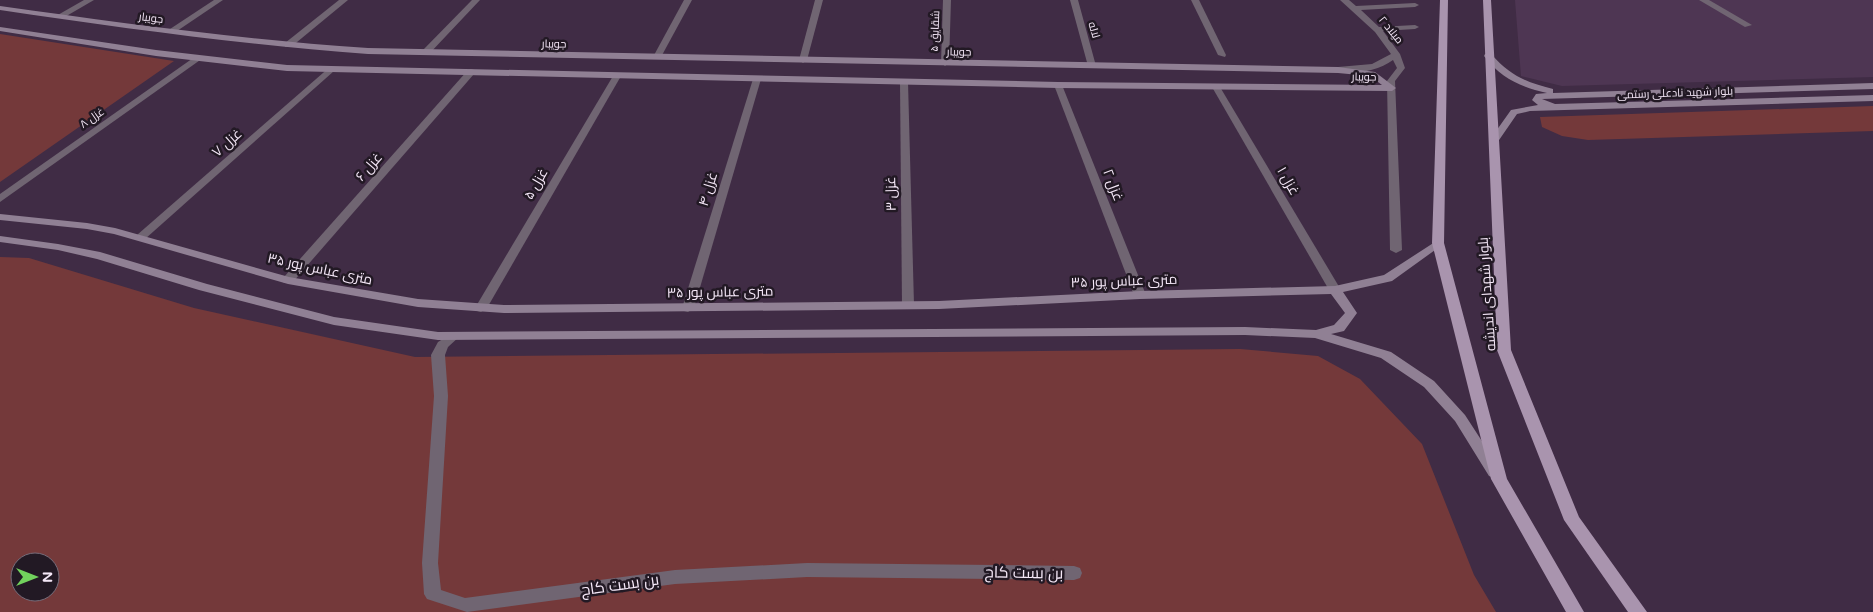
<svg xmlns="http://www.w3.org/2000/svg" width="1873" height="612" font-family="'Varela Round',Cairo,sans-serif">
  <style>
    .built { fill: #4e3653 }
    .green { fill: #74393a; fill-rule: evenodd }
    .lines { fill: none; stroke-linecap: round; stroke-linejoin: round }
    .street { fill: #706572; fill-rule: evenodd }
    .secondary { fill: #908094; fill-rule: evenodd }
    .primary { fill: #a994ae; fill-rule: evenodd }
    .labels { text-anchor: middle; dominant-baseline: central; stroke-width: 5; stroke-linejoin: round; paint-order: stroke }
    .far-street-label { font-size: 11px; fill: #f5e8f8; stroke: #221924 }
    .street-label { font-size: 14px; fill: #f5e8f8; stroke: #221924 }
    .near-street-label { font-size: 16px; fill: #f5e8f8; stroke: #221924 }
  </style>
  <rect width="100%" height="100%" fill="#402c45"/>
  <polygon class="built" points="1515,0 1873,0 1873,77 1562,86 1521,76"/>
  <g class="green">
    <polygon points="0,34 174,61 0,182"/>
    <polygon points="1873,106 1873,131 1588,140 1562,136 1542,127 1540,117"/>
    <path d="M0 257 29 258 194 308 415 357 1240 349 1318 356 1360 379 1422 444 1474 575 1496 612H0ZM20 562H50V592H20Z"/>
  </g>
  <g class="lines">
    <g class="street">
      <polygon points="84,0 94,0 63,18 56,16"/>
      <polygon points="214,0 223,0 174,33 167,31"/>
      <polygon points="339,0 348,0 291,47 285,47 285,43"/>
      <polygon points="472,0 480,0 429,54 423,54 423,50"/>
      <polygon points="684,0 692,0 661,57 654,59 653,57"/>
      <polygon points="815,0 823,0 807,60 803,63 799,60"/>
      <polygon points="943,0 951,0 949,63 945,66 941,63"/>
      <polygon points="1070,0 1078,0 1096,66 1095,68 1088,66"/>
      <polygon points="1191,0 1199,0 1226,55 1225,57 1218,55"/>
      <path d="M1340 0H1349L1356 6 1415 3 1419 5 1415 7 1361 10 1379 27 1415 25 1419 27 1415 29 1383 31 1400 54 1405 68 1395 81 1402 250 1396 253 1390 250 1387 81 1397 68 1393 60C1378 71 1354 75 1335 72V68L1338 67 1372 64 1391 54 1375 32Z"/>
      <polygon points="1699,0 1709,0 1752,25 1745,27"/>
      <polygon points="196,56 203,58 0,202 0,194"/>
      <polygon points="331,66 335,69 334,71 145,239 137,239 135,237 137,235"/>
      <polygon points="471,69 474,70 474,74 292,283 284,283 282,280 284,277 468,70"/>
      <polygon points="617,73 621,76 487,308 481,312 477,311 475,308 613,76"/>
      <polygon points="757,76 761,79 694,308 688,312 684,311 682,308 753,79"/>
      <polygon points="904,79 908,82 914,305 908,309 902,305 900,82"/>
      <polygon points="1058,82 1062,85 1146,295 1144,298 1136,298 1134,295 1054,85"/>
      <polygon points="1216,84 1220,87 1341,290 1339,293 1331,293 1329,290 1212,87"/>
      <polygon points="454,332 460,336 448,347 445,355 448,396 438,563 441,590 465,598 675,570 807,563 1074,566 1080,568 1082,573 1080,578 1074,580 807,577 675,584 467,612 427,599 424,594 422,563 434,396 431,355 438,342"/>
    </g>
    <g class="secondary">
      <path d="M0 6C122 23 245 40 368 48L1338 67 1375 72 1396 88 1392 91 1058 88 287 71 156 56 0 31V27L156 50 287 65 1058 82 1382 85 1370 76 1338 73 368 54C245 45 122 28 0 10Z"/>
      <path d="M1485 54H1491C1511 76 1525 82 1553 89V93L1873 83V89L1542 99 1555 104 1873 95V101L1530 111 1517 114 1497 143 1494 144 1489 141 1511 110 1538 105 1532 100 1536 94 1547 93C1520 87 1501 78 1484 56Z"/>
      <polygon points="0,214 87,223 115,228 289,277 418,299 504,305 939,301 1140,291 1335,286 1384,275 1438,240 1442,241 1444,243 1442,245 1392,281 1343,292 1357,313 1344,331 1331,334 1391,352 1434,381 1465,415 1502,472 1499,476 1494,478 1489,476 1455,421 1424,387 1381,358 1315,338 1245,335 438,340 334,325 199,290 97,259 58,250 0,242 0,236 58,244 100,252 207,284 334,317 438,332 1245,327 1316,330 1334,325 1345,313 1331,294 1140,299 939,309 504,313 418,307 288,284 114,234 87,229 0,220"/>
    </g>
    <g class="primary">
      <polygon points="1440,0 1448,0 1444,243 1507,479 1584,612 1566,612 1491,479 1432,243"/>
      <polygon points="1483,0 1491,0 1511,350 1579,517 1647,612 1628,612 1564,520 1497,350"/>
    </g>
  </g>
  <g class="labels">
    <g class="far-street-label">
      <text transform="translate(151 18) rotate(7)">جویبار</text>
      <text transform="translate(1094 30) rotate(74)">لاله</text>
      <text transform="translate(1391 30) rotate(51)">میلاد ۲</text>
      <text transform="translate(935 31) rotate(-88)">شقایق ۵</text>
      <text transform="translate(554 44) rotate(1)">جویبار</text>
      <text transform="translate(959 52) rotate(1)">جویبار</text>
      <text transform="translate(1364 77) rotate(1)">جویبار</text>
      <text transform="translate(1675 93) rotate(-2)">بلوار شهید نادعلی رستمی</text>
      <text transform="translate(92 118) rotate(-35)">غزل ۸</text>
    </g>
    <g class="street-label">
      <text transform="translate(227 143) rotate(-41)">غزل ۷</text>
      <text transform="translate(369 167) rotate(-49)">غزل ۶</text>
      <text transform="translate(1288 181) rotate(60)">غزل ۱</text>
      <text transform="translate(536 184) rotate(-60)">غزل ۵</text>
      <text transform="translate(1113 185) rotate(69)">غزل ۲</text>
      <text transform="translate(708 189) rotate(-73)">غزل ۴</text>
      <text transform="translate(891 194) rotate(-91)">غزل ۳</text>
      <text transform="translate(320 269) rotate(12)">۳۵ متری عباس پور</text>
      <text transform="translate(1124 281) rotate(-2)">۳۵ متری عباس پور</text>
      <text transform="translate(720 292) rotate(-1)">۳۵ متری عباس پور</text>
      <text transform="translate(1487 294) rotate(-94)">بلوار شهدای اندیشه</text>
    </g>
    <g class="near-street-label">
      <text transform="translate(1024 573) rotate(1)">بن بست کاج</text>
      <text transform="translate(620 585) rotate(-8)">بن بست کاج</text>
    </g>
  </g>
  <g transform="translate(35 577) rotate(90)"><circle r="24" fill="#221924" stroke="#766c79"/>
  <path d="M0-4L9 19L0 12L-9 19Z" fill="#72d25d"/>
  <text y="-8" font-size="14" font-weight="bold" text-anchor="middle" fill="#f5e8f8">N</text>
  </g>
</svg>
